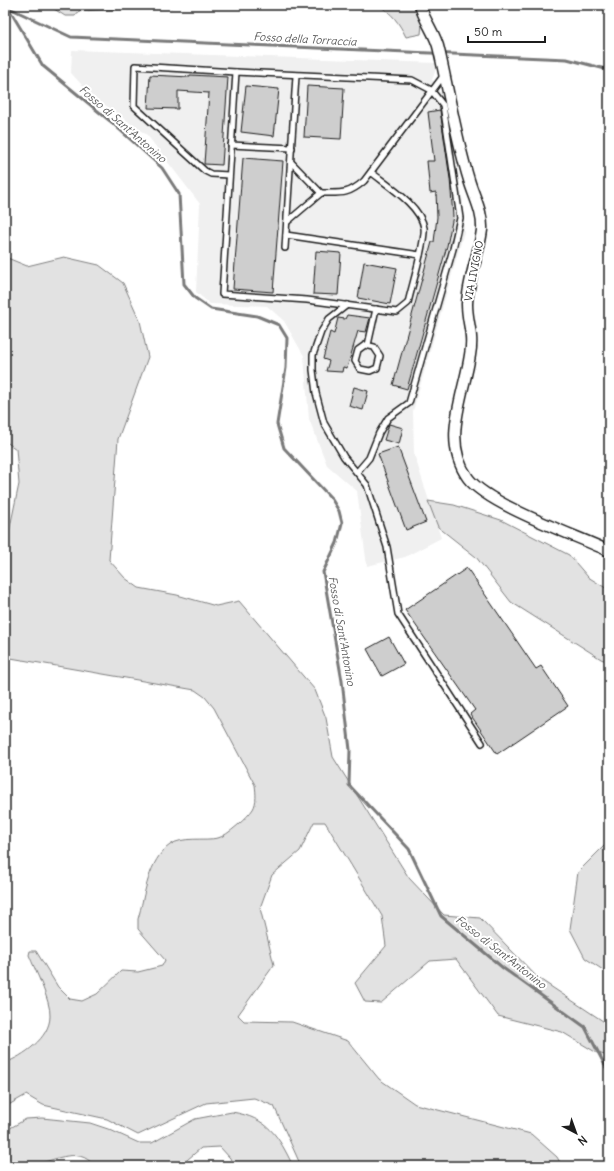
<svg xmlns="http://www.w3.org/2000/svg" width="614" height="1171" font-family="Delius,sans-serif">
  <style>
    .built { fill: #f0f0f0 }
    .green { fill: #e2e2e2; stroke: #7f7f7f }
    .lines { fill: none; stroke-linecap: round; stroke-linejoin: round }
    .stream { stroke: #7a7a7a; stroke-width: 3 }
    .building { fill: #cecece; stroke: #1c1c1c }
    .lane-casing { stroke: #1c1c1c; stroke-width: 8 }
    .street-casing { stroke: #1c1c1c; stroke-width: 13 }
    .lane { stroke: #fff; stroke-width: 5 }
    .street { stroke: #fff; stroke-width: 10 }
    .labels { text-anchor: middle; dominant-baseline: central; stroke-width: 4; stroke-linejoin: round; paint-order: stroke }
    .street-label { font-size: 10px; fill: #1c1c1c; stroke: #fff }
    .water-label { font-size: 11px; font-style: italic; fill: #5a5a5a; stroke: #fff }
  </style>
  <rect width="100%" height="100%" fill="#fff"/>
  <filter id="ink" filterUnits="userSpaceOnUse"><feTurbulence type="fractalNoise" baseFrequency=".025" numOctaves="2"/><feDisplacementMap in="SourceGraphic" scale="8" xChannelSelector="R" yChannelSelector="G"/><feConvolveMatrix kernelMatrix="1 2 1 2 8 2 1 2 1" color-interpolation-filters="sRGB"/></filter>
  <g filter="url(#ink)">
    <polygon class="built" points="72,50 436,63 436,69 432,80 440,85 438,89 444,100 463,201 464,232 413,411 414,454 441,538 405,557 367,566 357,491 327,465 309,419 304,356 284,321 267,306 210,304 196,292 200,204 147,135 91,95 71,73"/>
    <g class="green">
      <polygon points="48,5 178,5 171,7 79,11 75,16 65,16"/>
      <path d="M377 5H416L422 24 421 34 406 37C399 23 392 12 377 5Z"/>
      <path d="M5 257 27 266 64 257 99 265 123 283 140 321 148 357 118 439 109 560 125 578 139 588 177 595 216 606 239 601 315 690 326 718 333 757 409 878 444 915 480 918 538 978 609 1025V1056L597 1053 562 1032 498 1016 456 959 430 961 381 1003 365 1002 355 983 386 946 382 916 325 822H314L300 851 272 875 260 908 274 965 238 1015 244 1021 292 1022 348 1041 379 1079 415 1104 531 1134 557 1157 562 1166H301L274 1106 254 1098 206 1103 138 1135 107 1119 43 1105 26 1095 5 1107V1063C23 1056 50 1038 50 1016 51 1001 35 970 29 955L30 951H36L58 987 70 999 82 1001 97 994 121 971 138 972 162 966 165 960 138 929V919C145 895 148 860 170 845 182 836 204 841 218 838 227 836 248 817 253 809 257 802 256 793 255 785L214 708 205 697 195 690 5 657V538L9 532 19 484 16 449 5 441Z"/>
      <polygon points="428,501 454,505 501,520 569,555 588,577 609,590 609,662 601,659 511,602 476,557 438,527"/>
      <polygon points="609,843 609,974 585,958 570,929 578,872 604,846"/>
      <path d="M232 1112C268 1118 278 1135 293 1166H234L230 1158 220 1147 201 1148 180 1166H94C79 1144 49 1163 30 1166 22 1167 13 1166 5 1166V1131L26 1119 42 1118 90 1123 108 1129 139 1143H152L195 1119Z"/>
    </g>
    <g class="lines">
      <g class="stream">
        <polyline points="5,6 71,37 567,59 609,70"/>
        <polyline points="9,9 43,66 110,121 162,168 179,194 184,284 195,298 211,309 257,316 279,325 287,338 286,368 277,424 284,448 331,498 339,511 342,523 337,543 323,572 342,681 350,750 349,785 409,849 441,916 503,968 585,1027 609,1073"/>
      </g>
    </g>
    <g class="building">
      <polygon points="150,75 190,77 190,75 228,77 222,165 204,164 209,93 178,91 178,109 148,108"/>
      <polygon points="246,86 279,89 274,136 241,132"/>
      <polygon points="307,86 344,88 341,139 304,137"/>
      <polygon points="440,110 450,179 453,216 447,246 407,389 393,385 432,242 434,242 437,217 436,192 430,193 427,161 434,161 428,112"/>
      <polygon points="243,158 283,161 273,292 233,289"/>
      <polygon points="316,251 341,253 338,295 313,294"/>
      <polygon points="364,262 397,268 390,304 358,298"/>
      <polygon points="347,315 370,318 366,332 358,331 347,368 343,367 342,372 326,371 329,361 323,359 330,332 334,334 338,318 345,319"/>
      <polygon points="354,387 368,391 363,410 349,406"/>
      <polygon points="389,424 403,428 399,444 384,440"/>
      <polygon points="398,447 426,522 406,530 378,454"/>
      <polygon points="467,568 536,669 541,666 568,706 497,754 470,714 475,710 405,610"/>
      <polygon points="389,637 404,664 382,676 367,649"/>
    </g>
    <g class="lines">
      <g class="lane-casing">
        <g id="lane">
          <polyline points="231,145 292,148"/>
          <path d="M291 162 321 193C341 193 348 195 364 181L444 75"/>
          <polyline points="229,175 211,174 205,171 134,106 135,66 236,72"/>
          <polyline points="287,222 321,193"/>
          <polyline points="286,235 420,255"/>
          <polyline points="285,248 296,76"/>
          <polyline points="347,305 329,319 321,332 313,355 313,370 316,393 324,423 344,457 367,485 387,547 398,614 482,743"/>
          <polygon points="365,345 374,347 380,356 377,368 370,371 360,369 355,361 358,350"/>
          <polyline points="368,345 376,309"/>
          <path d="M357 472 369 458 379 433 388 418 409 403 453 249 460 218 443 105 431 90 412 80 236 72 222 294 307 300 397 312 408 303C411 289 426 240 424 228 421 206 387 185 371 172"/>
        </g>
      </g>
      <g class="street-casing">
        <path id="street" d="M420 5C424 21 436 34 439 50 449 93 456 138 469 180 474 197 483 212 482 230 479 255 468 279 467 304 467 323 474 334 470 355 464 396 441 440 468 478 488 505 575 535 609 551"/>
      </g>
      <use href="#lane" class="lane"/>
      <use href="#street" class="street"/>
    </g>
  </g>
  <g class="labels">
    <g class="street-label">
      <text transform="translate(474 271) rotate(-79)">VIA LIVIGNO</text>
    </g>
    <g class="water-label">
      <text transform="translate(305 39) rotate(3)">Fosso della Torraccia</text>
      <text transform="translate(123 124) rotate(41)">Fosso di Sant'Antonino</text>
      <text transform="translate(342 631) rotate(80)">Fosso di Sant'Antonino</text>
      <text transform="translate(501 952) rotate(38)">Fosso di Sant'Antonino</text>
    </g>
  </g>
  <rect width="614" height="1171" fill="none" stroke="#fff" stroke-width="20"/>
  <rect x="10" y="10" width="594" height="1151" fill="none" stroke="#1c1c1c" stroke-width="1.5" filter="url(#ink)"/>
  <g transform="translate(576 1133) rotate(139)" stroke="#ffffff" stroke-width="3" paint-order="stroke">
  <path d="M0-3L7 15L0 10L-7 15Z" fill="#1c1c1c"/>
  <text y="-6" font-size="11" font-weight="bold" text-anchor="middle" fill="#1c1c1c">N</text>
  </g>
  <path d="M468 36v6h77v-6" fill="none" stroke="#1c1c1c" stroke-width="2"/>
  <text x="474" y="36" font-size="12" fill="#1c1c1c" stroke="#ffffff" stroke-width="3" paint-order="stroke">50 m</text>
</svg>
